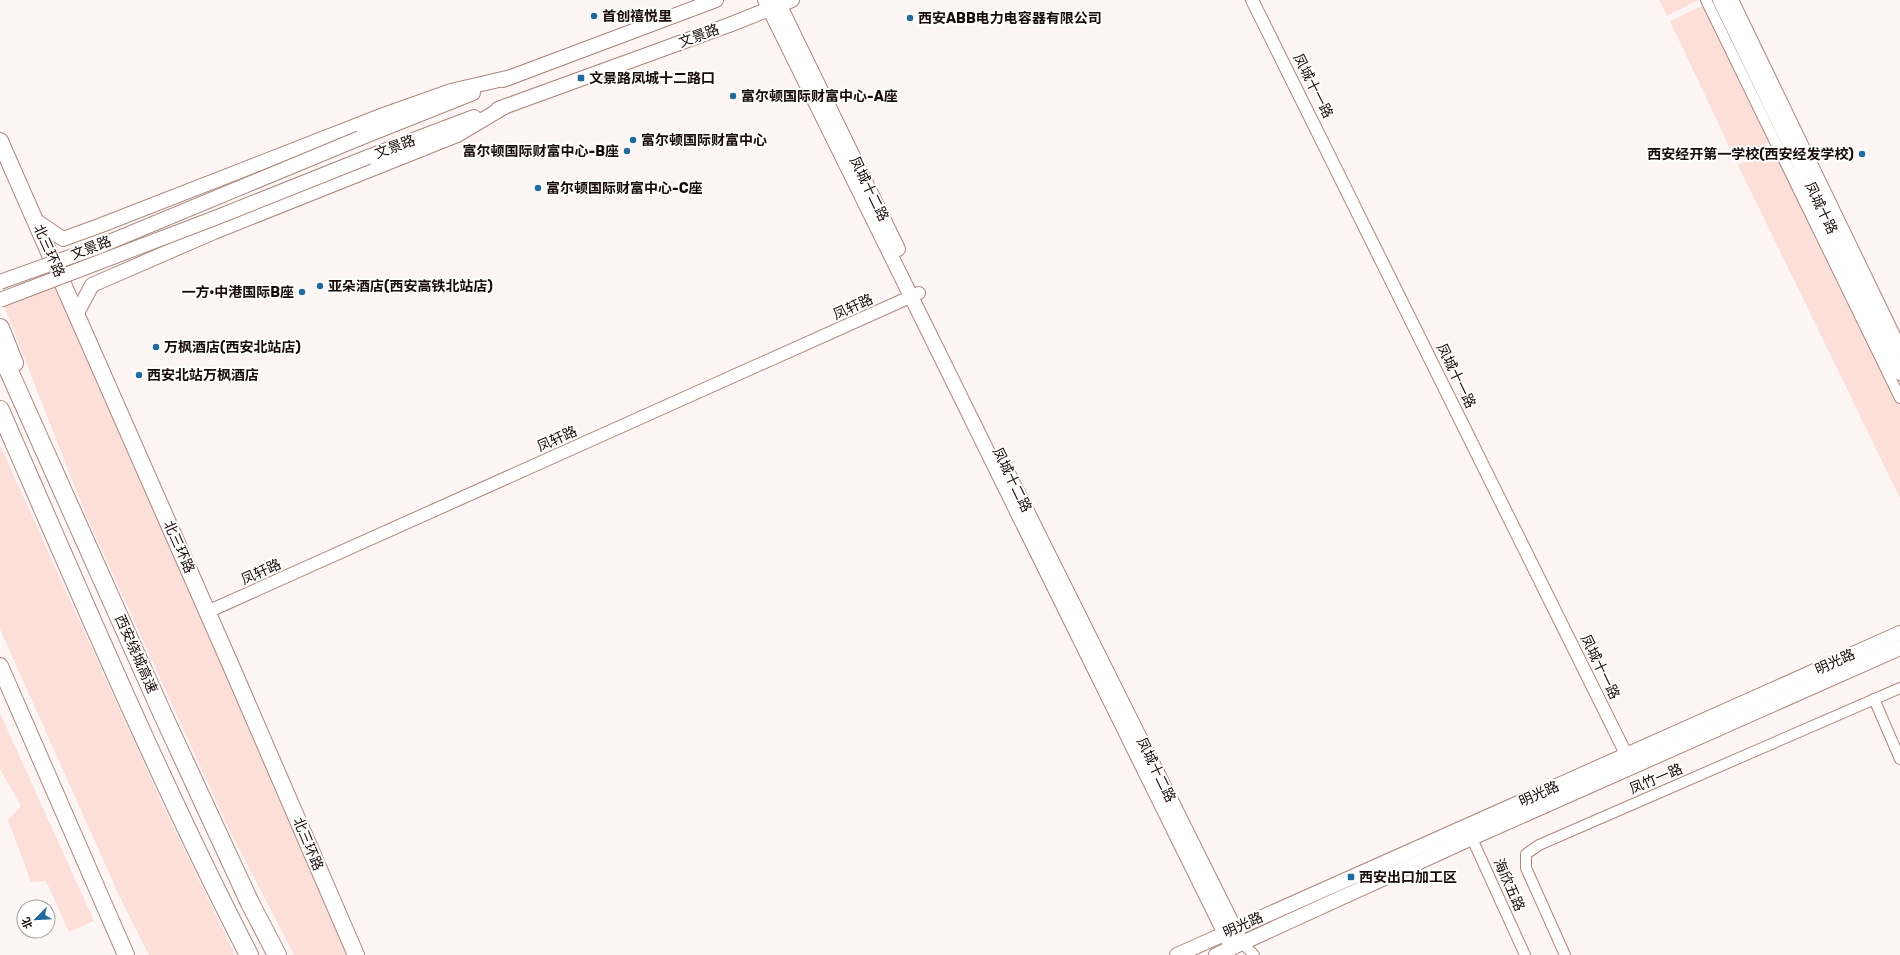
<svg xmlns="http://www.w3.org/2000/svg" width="1900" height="955" font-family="Rubik,'Noto Sans SC',sans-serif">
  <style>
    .green { fill: #fcdfd8 }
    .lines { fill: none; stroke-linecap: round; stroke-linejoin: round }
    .minor-casing { stroke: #ab887f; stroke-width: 12 }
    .tertiary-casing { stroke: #ab887f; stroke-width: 14 }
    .secondary-casing { stroke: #ab887f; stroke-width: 16 }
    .trunk-casing { stroke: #ab887f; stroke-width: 18 }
    .motorway-casing { stroke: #ab887f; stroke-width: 20 }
    .minor { stroke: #fff; stroke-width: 10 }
    .tertiary { stroke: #fff; stroke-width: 12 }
    .secondary { stroke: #fff; stroke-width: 14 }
    .trunk { stroke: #fff; stroke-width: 16 }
    .motorway { stroke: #fff; stroke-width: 18 }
    .secondary-bridge-casing { stroke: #ab887f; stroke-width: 16; stroke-linecap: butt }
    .secondary-bridge { stroke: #fff; stroke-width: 14 }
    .poi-dot { fill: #216a9d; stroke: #fff; stroke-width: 1.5 }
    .labels { text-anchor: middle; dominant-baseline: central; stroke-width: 4; stroke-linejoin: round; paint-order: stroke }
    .poi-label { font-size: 14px; font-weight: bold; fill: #180b09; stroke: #fff; text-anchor: start }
    .street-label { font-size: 14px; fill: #180b09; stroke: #fff }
  </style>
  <rect width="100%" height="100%" fill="#fef6f4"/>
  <g class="green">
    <polygon points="1659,0 1699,0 1667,16"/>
    <polygon points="1708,3 1773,140 1735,159 1670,21"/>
    <polygon points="1776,146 1900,402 1900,498 1738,165"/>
    <polygon points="56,285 352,955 294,955 227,825 85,513 4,306"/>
    <polygon points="0,445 159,797 235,955 149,955 118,893 0,629"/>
    <polygon points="0,713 94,921 69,932 46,881 31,882 8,820 21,806 0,769"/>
  </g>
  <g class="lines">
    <g class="minor-casing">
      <g id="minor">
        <polyline points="1706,0 1900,398"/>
        <polyline points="1874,699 1900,759"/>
        <polyline points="1469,832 1525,955"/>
        <polyline points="1242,943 1254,955"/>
        <polyline points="1565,955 1526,868 1526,854 1539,845 1900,688"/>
      </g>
    </g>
    <g class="tertiary-casing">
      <g id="tertiary">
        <polyline points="1252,0 1630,762"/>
        <polyline points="207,612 919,293"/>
      </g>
    </g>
    <g class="secondary-casing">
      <g id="secondary">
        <polyline points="765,0 1232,948"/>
        <polyline points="777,0 898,249"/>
        <polyline points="1720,0 1900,373"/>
        <polyline points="1731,0 1900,350"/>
        <polyline points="503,80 716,0"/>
        <polyline points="498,109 729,25 792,0"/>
        <polyline points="360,138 473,93"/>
        <polyline points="368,157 474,117"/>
        <polyline points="35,220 63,239 99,226 386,114 451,91 511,77"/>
        <polyline points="77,313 92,285 214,232 457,135 506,106"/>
        <polyline points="1004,465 1242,943"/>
        <polyline points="1177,955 1900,633"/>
        <polyline points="1216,955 1472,838 1900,648"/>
      </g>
    </g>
    <g class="trunk-casing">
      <g id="trunk">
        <polyline points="0,141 232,668 356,955"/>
        <polyline points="0,666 126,955"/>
      </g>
    </g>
    <g class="motorway-casing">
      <g id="motorway">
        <polyline points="0,328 14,363"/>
        <polyline points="0,351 163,715 250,903 277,955"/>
        <path d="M0 410C80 593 158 778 249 955"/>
      </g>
    </g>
    <use href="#minor" class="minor"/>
    <use href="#tertiary" class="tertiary"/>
    <use href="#secondary" class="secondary"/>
    <use href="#trunk" class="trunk"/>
    <use href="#motorway" class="motorway"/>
    <g class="secondary-bridge-casing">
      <g id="secondary-bridge">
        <polyline points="0,282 95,248 360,138"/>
        <polyline points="0,300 215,218 368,157"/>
      </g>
    </g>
    <use href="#secondary-bridge" class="secondary-bridge"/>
  </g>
  <g class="poi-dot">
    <circle cx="594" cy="16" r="4"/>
    <circle cx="910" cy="18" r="4"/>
    <rect x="577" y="74" width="8" height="8" rx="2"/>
    <circle cx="733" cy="96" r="4"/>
    <circle cx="633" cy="140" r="4"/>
    <circle cx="627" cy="151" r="4"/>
    <circle cx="1862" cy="154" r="4"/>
    <circle cx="538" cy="188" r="4"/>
    <circle cx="320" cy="286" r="4"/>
    <circle cx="302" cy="292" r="4"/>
    <circle cx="156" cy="347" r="4"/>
    <circle cx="139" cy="375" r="4"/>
    <rect x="1347" y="873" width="8" height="8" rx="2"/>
  </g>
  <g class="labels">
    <g class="poi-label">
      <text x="602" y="16">首创禧悦里</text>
      <text x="918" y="18">西安ABB电力电容器有限公司</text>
      <text x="589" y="78">文景路凤城十二路口</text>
      <text x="741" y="96">富尔顿国际财富中心-A座</text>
      <text x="641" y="140">富尔顿国际财富中心</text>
      <text x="619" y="151" text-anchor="end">富尔顿国际财富中心-B座</text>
      <text x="1854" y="154" text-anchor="end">西安经开第一学校(西安经发学校)</text>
      <text x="546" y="188">富尔顿国际财富中心-C座</text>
      <text x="328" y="286">亚朵酒店(西安高铁北站店)</text>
      <text x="294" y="292" text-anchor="end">一方·中港国际B座</text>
      <text x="164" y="347">万枫酒店(西安北站店)</text>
      <text x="147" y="375">西安北站万枫酒店</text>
      <text x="1359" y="877">西安出口加工区</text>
    </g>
    <g class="street-label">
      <text transform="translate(699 36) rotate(-20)">文景路</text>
      <text transform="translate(1313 86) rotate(63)">凤城十一路</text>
      <text transform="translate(395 147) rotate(-20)">文景路</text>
      <text transform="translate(869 189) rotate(64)">凤城十二路</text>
      <text transform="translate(1821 208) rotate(64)">凤城十路</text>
      <text transform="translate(91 248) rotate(-21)">文景路</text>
      <text transform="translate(49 251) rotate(66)">北三环路</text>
      <text transform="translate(853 307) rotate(-24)">凤轩路</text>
      <text transform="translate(1456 376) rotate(64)">凤城十一路</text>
      <text transform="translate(557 439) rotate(-24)">凤轩路</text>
      <text transform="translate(1012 480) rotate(64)">凤城十二路</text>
      <text transform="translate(179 547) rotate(66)">北三环路</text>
      <text transform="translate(261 572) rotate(-24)">凤轩路</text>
      <text transform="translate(136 654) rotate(66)">西安绕城高速</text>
      <text transform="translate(1835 662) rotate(-24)">明光路</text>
      <text transform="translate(1600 667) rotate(64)">凤城十一路</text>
      <text transform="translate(1156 770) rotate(64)">凤城十二路</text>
      <text transform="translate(1656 779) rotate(-23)">凤竹一路</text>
      <text transform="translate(1539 794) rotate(-24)">明光路</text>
      <text transform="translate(308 844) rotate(67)">北三环路</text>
      <text transform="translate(1509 885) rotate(66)">海欣五路</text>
      <text transform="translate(1243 925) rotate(-24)">明光路</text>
    </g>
  </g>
  <g transform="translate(36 919) rotate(246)"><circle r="19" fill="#ffffff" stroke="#a39d9d"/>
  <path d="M0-3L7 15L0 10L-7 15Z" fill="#216a9d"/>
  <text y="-6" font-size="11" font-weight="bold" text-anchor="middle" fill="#180b09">北</text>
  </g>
</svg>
